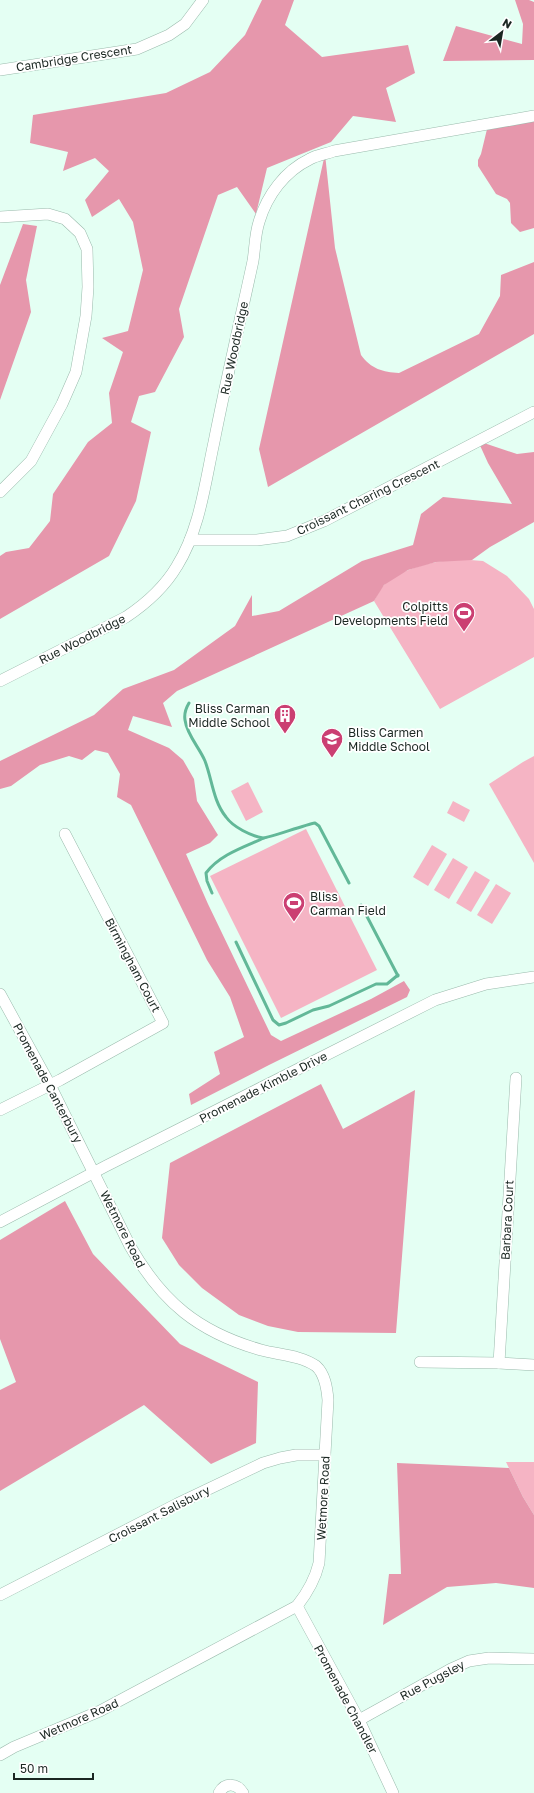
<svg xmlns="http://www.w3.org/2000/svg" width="534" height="1793" font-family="'Golos Text',sans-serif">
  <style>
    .green { fill: #f5b4c4 }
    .forest { fill: #e697ac }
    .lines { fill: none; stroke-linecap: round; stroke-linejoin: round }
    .stream { stroke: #62b898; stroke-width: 3 }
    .minor-casing { stroke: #9abaac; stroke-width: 12 }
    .minor { stroke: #fff; stroke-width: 11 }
    .labels { text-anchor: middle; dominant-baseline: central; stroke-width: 3.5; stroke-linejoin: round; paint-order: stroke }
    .street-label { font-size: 12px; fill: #1b2722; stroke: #fff }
    .poi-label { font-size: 12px; fill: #1b2722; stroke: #fff; text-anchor: end }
  </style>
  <rect width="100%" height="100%" fill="#e4fff3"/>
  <g class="green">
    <path d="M457 559 483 561 507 576 529 599 534 609V657L440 709 374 601C377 596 380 589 384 585 404 567 432 562 457 559Z"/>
    <polygon points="534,756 534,863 489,784 523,762"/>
    <polygon points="248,782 263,812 246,821 231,791"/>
    <polygon points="453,801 470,810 464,822 447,813"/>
    <polygon points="306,829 377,970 281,1018 210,876"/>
    <polygon points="432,845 447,854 428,886 413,877"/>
    <polygon points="453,858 468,867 449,899 434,890"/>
    <polygon points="475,871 490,880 471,912 456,903"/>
    <polygon points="496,884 511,893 492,924 477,915"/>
    <polygon points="506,1462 534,1462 534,1515 523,1497"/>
  </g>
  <g class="forest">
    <polygon points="262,0 294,0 285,25 322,57 408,45 415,73 386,88 396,122 353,116 331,142 267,168 256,214 237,187 218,195 179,309 184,337 155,392 139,396 131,422 151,432 136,501 109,556 0,619 0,556 6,552 29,548 50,521 53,494 88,442 112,423 109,393 123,352 102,338 128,331 143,270 133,222 119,199 92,217 85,200 109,171 95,158 63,171 68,152 30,143 33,115 166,93 210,72 245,35"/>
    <polygon points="515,0 529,0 534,2 534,60 443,61 456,26 522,44 523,24"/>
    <polygon points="534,116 534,228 520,232 511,223 510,203 507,199 496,194 478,166 478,160 481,154 488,125"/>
    <path d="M325 154 335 248 361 355C371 369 383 372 399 373L479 334 500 296 501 275 534 262V334L268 487 259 449Z"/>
    <polygon points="23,224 37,226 26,280 31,312 0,400 0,285"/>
    <polygon points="478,441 517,454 534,452 534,522 490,547 472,560 436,562 408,570 384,585 374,601 177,691 163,703 172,727 133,716 128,730 169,748 183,760 194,779 197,801 218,835 210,843 186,854 208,904 271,1035 281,1041 371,999 404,981 410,990 407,997 269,1065 191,1105 189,1094 220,1074 214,1052 244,1037 230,997 207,960 131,805 117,797 120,774 108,753 95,750 82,760 69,756 40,765 11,786 0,789 0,761 94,715 123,689 174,670 235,626 252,595 252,616 279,611 362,561 413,545 421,514 443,497 512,504 488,463"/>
    <polygon points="321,1084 343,1129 415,1090 396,1333 298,1332 268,1326 239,1315 202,1288 179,1265 162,1238 170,1163"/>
    <polygon points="65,1201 93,1254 180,1344 258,1382 256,1443 211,1464 144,1405 0,1491 0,1390 16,1382 0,1339 0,1240"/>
    <polygon points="397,1463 509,1468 523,1497 534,1515 534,1588 496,1583 447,1587 383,1625 389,1574 401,1574"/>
  </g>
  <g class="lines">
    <g class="stream">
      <path d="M189 703C186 708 184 714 185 720 187 735 199 747 205 761 212 779 213 801 226 817 233 827 251 836 263 838 269 838 304 825 315 823L319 826 349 883"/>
      <path d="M212 893 207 881 206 873C219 855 244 847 264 838"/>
      <polyline points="361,905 398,976"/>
      <polyline points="236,942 273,1020 279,1025 286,1023 313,1010 329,1006 376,984 387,984 398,975"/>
    </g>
    <g class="minor-casing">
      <g id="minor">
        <polyline points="0,70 137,49 169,35 185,24 203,0"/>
        <polyline points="0,217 48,214 65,219 80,233 87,249 88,287 86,316 76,372 62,404 31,461 0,492"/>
        <polyline points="190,540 257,540 287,536 324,521 534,412"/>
        <path d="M0 681 126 617C147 603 164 588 177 566 200 529 205 483 214 442 226 381 240 321 253 261 255 248 255 234 259 222 267 195 285 171 310 159 317 155 326 154 334 151L534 116"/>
        <path d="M0 994 50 1085 130 1246C162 1302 198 1332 261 1350 279 1355 300 1355 316 1366 325 1374 327 1388 328 1400L319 1563C315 1580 308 1592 297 1606L100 1711 14 1747 0 1755"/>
        <polyline points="0,1110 60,1080 163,1023 65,834"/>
        <polyline points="0,1222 106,1166 435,1000 486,984 534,977"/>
        <polyline points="420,1362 499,1363 534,1365"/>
        <polyline points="499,1363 516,1078"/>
        <polyline points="0,1595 177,1504 263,1463 280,1458 296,1455 325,1455"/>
        <polyline points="297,1606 359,1720 393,1793"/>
        <polyline points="359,1720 451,1669 469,1661 489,1658 534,1659"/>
        <path d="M219 1793C225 1782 237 1783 243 1793"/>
      </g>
    </g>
    <use href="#minor" class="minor"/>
  </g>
  <defs>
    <g id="stadium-pin" transform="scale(1.15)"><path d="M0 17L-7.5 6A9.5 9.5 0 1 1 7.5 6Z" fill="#cb3f72" stroke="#fff"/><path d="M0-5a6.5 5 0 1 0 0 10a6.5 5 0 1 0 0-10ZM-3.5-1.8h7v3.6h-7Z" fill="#fff"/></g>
    <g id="building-pin" transform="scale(1.15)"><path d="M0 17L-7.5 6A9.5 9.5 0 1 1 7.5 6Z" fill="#cb3f72" stroke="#fff"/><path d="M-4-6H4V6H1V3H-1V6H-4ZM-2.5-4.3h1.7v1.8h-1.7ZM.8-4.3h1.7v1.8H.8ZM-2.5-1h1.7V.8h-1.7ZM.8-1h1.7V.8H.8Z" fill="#fff"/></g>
    <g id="school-pin" transform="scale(1.15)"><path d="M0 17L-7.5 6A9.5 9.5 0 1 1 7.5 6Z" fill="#cb3f72" stroke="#fff"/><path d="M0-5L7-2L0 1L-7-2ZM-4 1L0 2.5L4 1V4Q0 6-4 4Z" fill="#fff"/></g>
  </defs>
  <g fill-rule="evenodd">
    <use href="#stadium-pin" x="464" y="613"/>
    <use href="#building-pin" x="285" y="715"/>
    <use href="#school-pin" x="332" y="739"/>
    <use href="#stadium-pin" x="294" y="903"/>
  </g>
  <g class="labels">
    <g class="street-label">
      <text transform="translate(74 58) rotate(-9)">Cambridge Crescent</text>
      <text transform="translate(234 348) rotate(-78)">Rue Woodbridge</text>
      <text transform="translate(368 497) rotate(-26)">Croissant Charing Crescent</text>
      <text transform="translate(82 639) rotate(-27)">Rue Woodbridge</text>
      <text transform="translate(133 965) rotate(62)">Birmingham Court</text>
      <text transform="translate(48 1083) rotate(62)">Promenade Canterbury</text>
      <text transform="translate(263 1087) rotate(-27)">Promenade Kimble Drive</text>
      <text transform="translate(507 1220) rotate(-87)">Barbara Court</text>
      <text transform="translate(123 1229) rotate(63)">Wetmore Road</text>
      <text transform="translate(323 1498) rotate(-87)">Wetmore Road</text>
      <text transform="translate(159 1514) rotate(-27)">Croissant Salisbury</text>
      <text transform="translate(432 1680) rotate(-28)">Rue Pugsley</text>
      <text transform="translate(346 1699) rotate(62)">Promenade Chandler</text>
      <text transform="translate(79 1719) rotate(-24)">Wetmore Road</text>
    </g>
    <g class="poi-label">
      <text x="448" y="606">Colpitts<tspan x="448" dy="14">Developments Field</tspan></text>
      <text x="270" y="708">Bliss Carman<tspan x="270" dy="14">Middle School</tspan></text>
      <text x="348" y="732" text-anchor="start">Bliss Carmen<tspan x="348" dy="14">Middle School</tspan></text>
      <text x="310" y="896" text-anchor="start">Bliss<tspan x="310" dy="14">Carman Field</tspan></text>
    </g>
  </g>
  <g transform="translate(502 32) rotate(31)" stroke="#ffffff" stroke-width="3" paint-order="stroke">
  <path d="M0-3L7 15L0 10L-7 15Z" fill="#1b2722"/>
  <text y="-6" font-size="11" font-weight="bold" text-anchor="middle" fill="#1b2722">N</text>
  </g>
  <path d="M14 1773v6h79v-6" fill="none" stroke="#1b2722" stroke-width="2"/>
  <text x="20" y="1773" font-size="12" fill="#1b2722" stroke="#ffffff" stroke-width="3" paint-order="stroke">50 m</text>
</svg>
